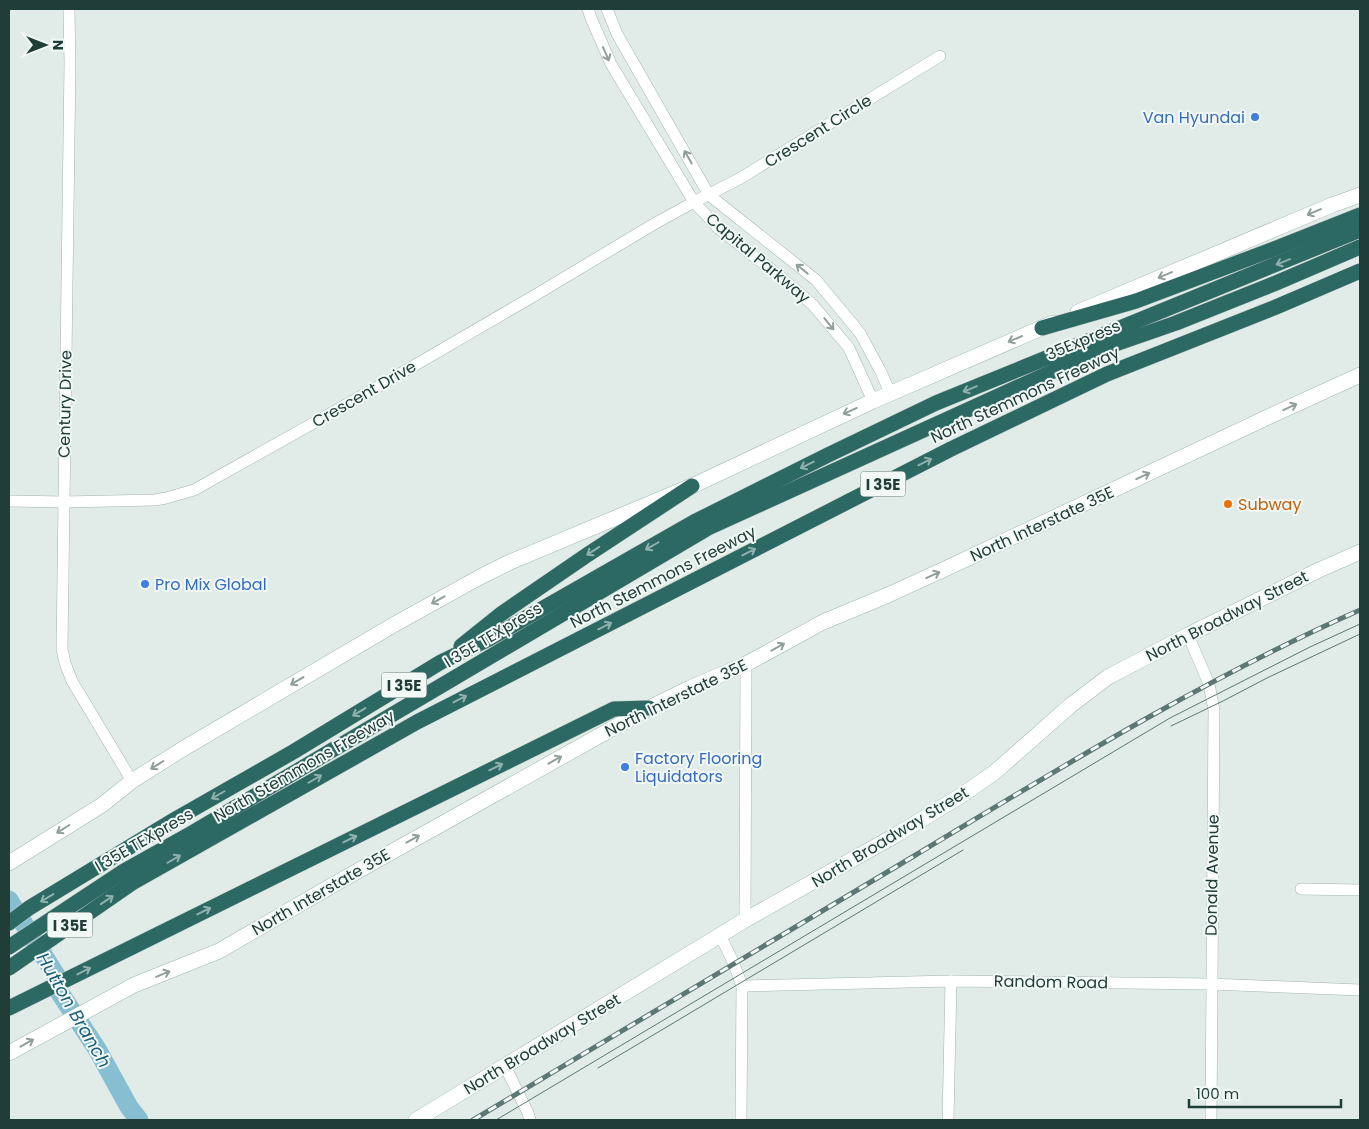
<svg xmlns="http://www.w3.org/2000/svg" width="1369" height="1129" font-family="Poppins,sans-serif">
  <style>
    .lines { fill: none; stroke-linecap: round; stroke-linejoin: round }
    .river { stroke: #88bed2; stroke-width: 19 }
    .street-casing { stroke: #a4b4b0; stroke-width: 12 }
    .secondary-casing { stroke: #9fb8b2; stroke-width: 16 }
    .highway-casing { stroke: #c1c9c7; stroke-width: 16 }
    .street { stroke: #fff; stroke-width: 11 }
    .secondary { stroke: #fff; stroke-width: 15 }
    .highway { stroke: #2d6963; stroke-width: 15 }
    .tram { stroke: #5b7874; stroke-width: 1 }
    .rail-casing { stroke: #5b7874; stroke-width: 5 }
    .rail { stroke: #f1f8f6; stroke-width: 3; stroke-dasharray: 9; stroke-linecap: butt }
    .oneway { stroke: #909e9c }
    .oneway2 { stroke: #8fb0ac }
    .shop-dot { fill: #3f7fe0; stroke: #f1f8f6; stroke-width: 2 }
    .food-dot { fill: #e8710a; stroke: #f1f8f6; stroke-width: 2 }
    .labels { text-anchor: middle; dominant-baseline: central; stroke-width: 4; stroke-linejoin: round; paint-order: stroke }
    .shield { fill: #f1f8f6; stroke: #5f7571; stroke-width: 1 }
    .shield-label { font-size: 15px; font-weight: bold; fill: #213d38 }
    .shop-label { font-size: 16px; fill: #366cbe; stroke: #f1f8f6; text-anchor: start }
    .street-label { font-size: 16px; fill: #213d38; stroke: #f1f8f6 }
    .food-label { font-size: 16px; fill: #c56008; stroke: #f1f8f6; text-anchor: start }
    .water-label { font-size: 18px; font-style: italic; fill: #1b5f79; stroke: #f1f8f6 }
  </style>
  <rect width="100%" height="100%" fill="#e1ece8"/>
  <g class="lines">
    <polyline class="river" points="9,900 57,977 58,990 97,1049 129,1107 139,1120"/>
    <g class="street-casing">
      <g id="street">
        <polyline points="69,9 70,64 62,649 65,663 72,681 132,781"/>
        <polyline points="588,9 591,18 611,64 694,202 719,229 777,274 813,305 849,348 873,401"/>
        <polyline points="607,9 617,34 709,195 816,280 860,333 881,372 890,393"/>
        <polyline points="9,501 64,502 155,500 166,498 194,490 374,389 532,297 654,224 694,202 739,179 940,56"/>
        <polyline points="1188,635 1209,684 1214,710 1211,1120"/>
        <polyline points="1301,889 1360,890"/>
        <polyline points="745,920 746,664"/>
        <polyline points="720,935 734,964 742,986 741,1120"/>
        <polyline points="742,986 951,981 1211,984 1360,990"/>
        <polyline points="505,1066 528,1113 530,1120"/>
        <polyline points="948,1120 951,981"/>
      </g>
    </g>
    <g class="secondary-casing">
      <g id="secondary">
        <polyline points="1078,312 1332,205 1360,195"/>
        <polyline points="9,863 102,805 132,781 181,750 395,624 480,577 510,562 692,486 873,401 1053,323"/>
        <polyline points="9,1053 134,985 219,951 345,878 649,708 690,688 746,664 823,622 888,595 947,568 1268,417 1360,375"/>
        <polyline points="416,1120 745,920 896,835 962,795 995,772 1071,705 1108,677 1188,635 1319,570 1360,552"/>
      </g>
    </g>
    <g class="highway-casing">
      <g id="highway">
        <polyline points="1042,328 1136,301 1274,249 1360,215"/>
        <polyline points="461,646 501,614 587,555 692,486"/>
        <polyline points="9,923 29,908 174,820 293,752 441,662 489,639 694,522 828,455 936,403 1360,230"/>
        <polyline points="9,947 124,871 192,833 708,528 1104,348 1176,323 1276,283 1360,247"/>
        <polyline points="9,968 132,883 417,722 951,449 1107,374 1276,307 1360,271"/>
        <polyline points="9,1008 614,709 649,708"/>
      </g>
    </g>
    <use href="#street" class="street"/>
    <use href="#secondary" class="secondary"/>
    <use href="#highway" class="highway"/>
    <g class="tram">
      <polyline points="1171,726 1223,701 1267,678 1360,634"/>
      <polyline points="598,1068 963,850"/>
      <polyline points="496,1120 1170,718 1310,647 1360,624"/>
    </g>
    <g class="rail-casing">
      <path id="rail" d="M473 1120C620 1032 767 944 914 856 1060 768 1204 679 1360 610"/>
    </g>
    <use href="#rail" class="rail"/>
  </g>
  <defs><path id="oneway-shaft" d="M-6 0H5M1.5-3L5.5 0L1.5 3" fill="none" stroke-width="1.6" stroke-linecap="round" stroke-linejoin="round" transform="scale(1.25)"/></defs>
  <g class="oneway">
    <use href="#oneway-shaft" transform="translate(606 54) rotate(66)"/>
    <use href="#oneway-shaft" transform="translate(688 157) rotate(-120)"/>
    <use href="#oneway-shaft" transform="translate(1314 212) rotate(157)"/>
    <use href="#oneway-shaft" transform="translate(802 269) rotate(-141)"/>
    <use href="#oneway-shaft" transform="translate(1165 275) rotate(157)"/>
    <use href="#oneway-shaft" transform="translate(829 324) rotate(51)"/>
    <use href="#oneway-shaft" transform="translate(1015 339) rotate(157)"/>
    <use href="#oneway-shaft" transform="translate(1290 407) rotate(-24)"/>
    <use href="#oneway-shaft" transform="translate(850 411) rotate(156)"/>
    <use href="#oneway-shaft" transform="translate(1143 476) rotate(-25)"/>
    <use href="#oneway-shaft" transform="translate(933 575) rotate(-24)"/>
    <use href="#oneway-shaft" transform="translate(438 600) rotate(151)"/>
    <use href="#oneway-shaft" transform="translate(778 647) rotate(-29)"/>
    <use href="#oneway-shaft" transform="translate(297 681) rotate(149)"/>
    <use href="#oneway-shaft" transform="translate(555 760) rotate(-29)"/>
    <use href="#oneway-shaft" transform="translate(157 765) rotate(148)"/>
    <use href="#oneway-shaft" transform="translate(63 829) rotate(148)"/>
    <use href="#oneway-shaft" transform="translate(413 839) rotate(-29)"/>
    <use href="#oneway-shaft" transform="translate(163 974) rotate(-22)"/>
    <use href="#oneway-shaft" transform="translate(27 1043) rotate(-29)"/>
  </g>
  <g class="oneway2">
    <use href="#oneway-shaft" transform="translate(1283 262) rotate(158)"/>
    <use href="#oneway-shaft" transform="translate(970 389) rotate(158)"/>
    <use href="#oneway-shaft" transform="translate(925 462) rotate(-27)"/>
    <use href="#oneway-shaft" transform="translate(807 465) rotate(153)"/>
    <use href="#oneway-shaft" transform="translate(652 546) rotate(150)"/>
    <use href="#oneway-shaft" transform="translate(593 551) rotate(147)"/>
    <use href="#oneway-shaft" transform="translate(749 552) rotate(-27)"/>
    <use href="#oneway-shaft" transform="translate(605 626) rotate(-27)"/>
    <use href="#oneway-shaft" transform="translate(460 699) rotate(-27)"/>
    <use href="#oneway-shaft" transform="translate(359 712) rotate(149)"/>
    <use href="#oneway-shaft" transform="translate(496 767) rotate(-26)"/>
    <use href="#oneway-shaft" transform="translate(315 779) rotate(-30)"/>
    <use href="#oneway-shaft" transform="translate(218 795) rotate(150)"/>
    <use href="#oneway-shaft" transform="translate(350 839) rotate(-26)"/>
    <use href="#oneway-shaft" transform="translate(174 859) rotate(-30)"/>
    <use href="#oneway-shaft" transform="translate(47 898) rotate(149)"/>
    <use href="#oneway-shaft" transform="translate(107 900) rotate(-34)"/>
    <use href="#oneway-shaft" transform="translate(204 911) rotate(-26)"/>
    <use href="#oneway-shaft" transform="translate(84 971) rotate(-27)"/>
  </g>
  <g class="shop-dot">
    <circle cx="1255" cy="117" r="5"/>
    <circle cx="145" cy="584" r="5"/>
    <circle cx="625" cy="767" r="5"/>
  </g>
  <circle class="food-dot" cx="1228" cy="504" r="5"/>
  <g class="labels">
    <g class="shield">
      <rect x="860.5" y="471.5" width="45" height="25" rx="4"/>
      <rect x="381.5" y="672.5" width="45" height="25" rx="4"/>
      <rect x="47.5" y="912.5" width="45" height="25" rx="4"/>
    </g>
    <g class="shield-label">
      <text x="883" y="484">I 35E</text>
      <text x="404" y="685">I 35E</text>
      <text x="70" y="925">I 35E</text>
    </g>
    <g class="shop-label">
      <text x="1245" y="117" text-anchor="end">Van Hyundai</text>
      <text x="155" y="584">Pro Mix Global</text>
      <text x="635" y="758">Factory Flooring<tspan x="635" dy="18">Liquidators</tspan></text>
    </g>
    <g class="street-label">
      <text transform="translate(818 131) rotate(-32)">Crescent Circle</text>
      <text transform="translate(758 258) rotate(40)">Capital Parkway</text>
      <text transform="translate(1083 340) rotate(-23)">35Express</text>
      <text transform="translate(364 394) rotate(-30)">Crescent Drive</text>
      <text transform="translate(1025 395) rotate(-25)">North Stemmons Freeway</text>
      <text transform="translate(65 404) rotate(-89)">Century Drive</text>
      <text transform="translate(1042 524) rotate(-25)">North Interstate 35E</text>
      <text transform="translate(663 577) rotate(-27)">North Stemmons Freeway</text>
      <text transform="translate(1227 616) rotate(-27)">North Broadway Street</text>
      <text transform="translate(493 635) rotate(-31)">I 35E TEXpress</text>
      <text transform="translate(676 698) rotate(-26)">North Interstate 35E</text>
      <text transform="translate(304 766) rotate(-30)">North Stemmons Freeway</text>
      <text transform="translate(890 837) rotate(-31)">North Broadway Street</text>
      <text transform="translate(144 840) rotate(-30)">I 35E TEXpress</text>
      <text transform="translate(1212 875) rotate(-89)">Donald Avenue</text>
      <text transform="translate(321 892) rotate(-30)">North Interstate 35E</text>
      <text transform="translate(1051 982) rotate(1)">Random Road</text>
      <text transform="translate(542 1044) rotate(-31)">North Broadway Street</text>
    </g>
    <g class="food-label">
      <text x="1238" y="504">Subway</text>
    </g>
    <g class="water-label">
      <text transform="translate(74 1010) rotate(60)">Hutton Branch</text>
    </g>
  </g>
  <rect width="1369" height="1129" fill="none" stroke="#213d38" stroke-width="20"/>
  <g transform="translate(45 45) rotate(90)" stroke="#f1f8f6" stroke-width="4" paint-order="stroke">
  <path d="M0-4L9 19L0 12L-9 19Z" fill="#213d38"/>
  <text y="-8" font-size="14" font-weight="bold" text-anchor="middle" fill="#213d38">N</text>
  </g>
  <path d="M1189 1099v8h152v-8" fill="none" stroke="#213d38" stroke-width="2.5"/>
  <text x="1196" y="1099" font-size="15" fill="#213d38" stroke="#f1f8f6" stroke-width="4" paint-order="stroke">100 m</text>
</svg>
